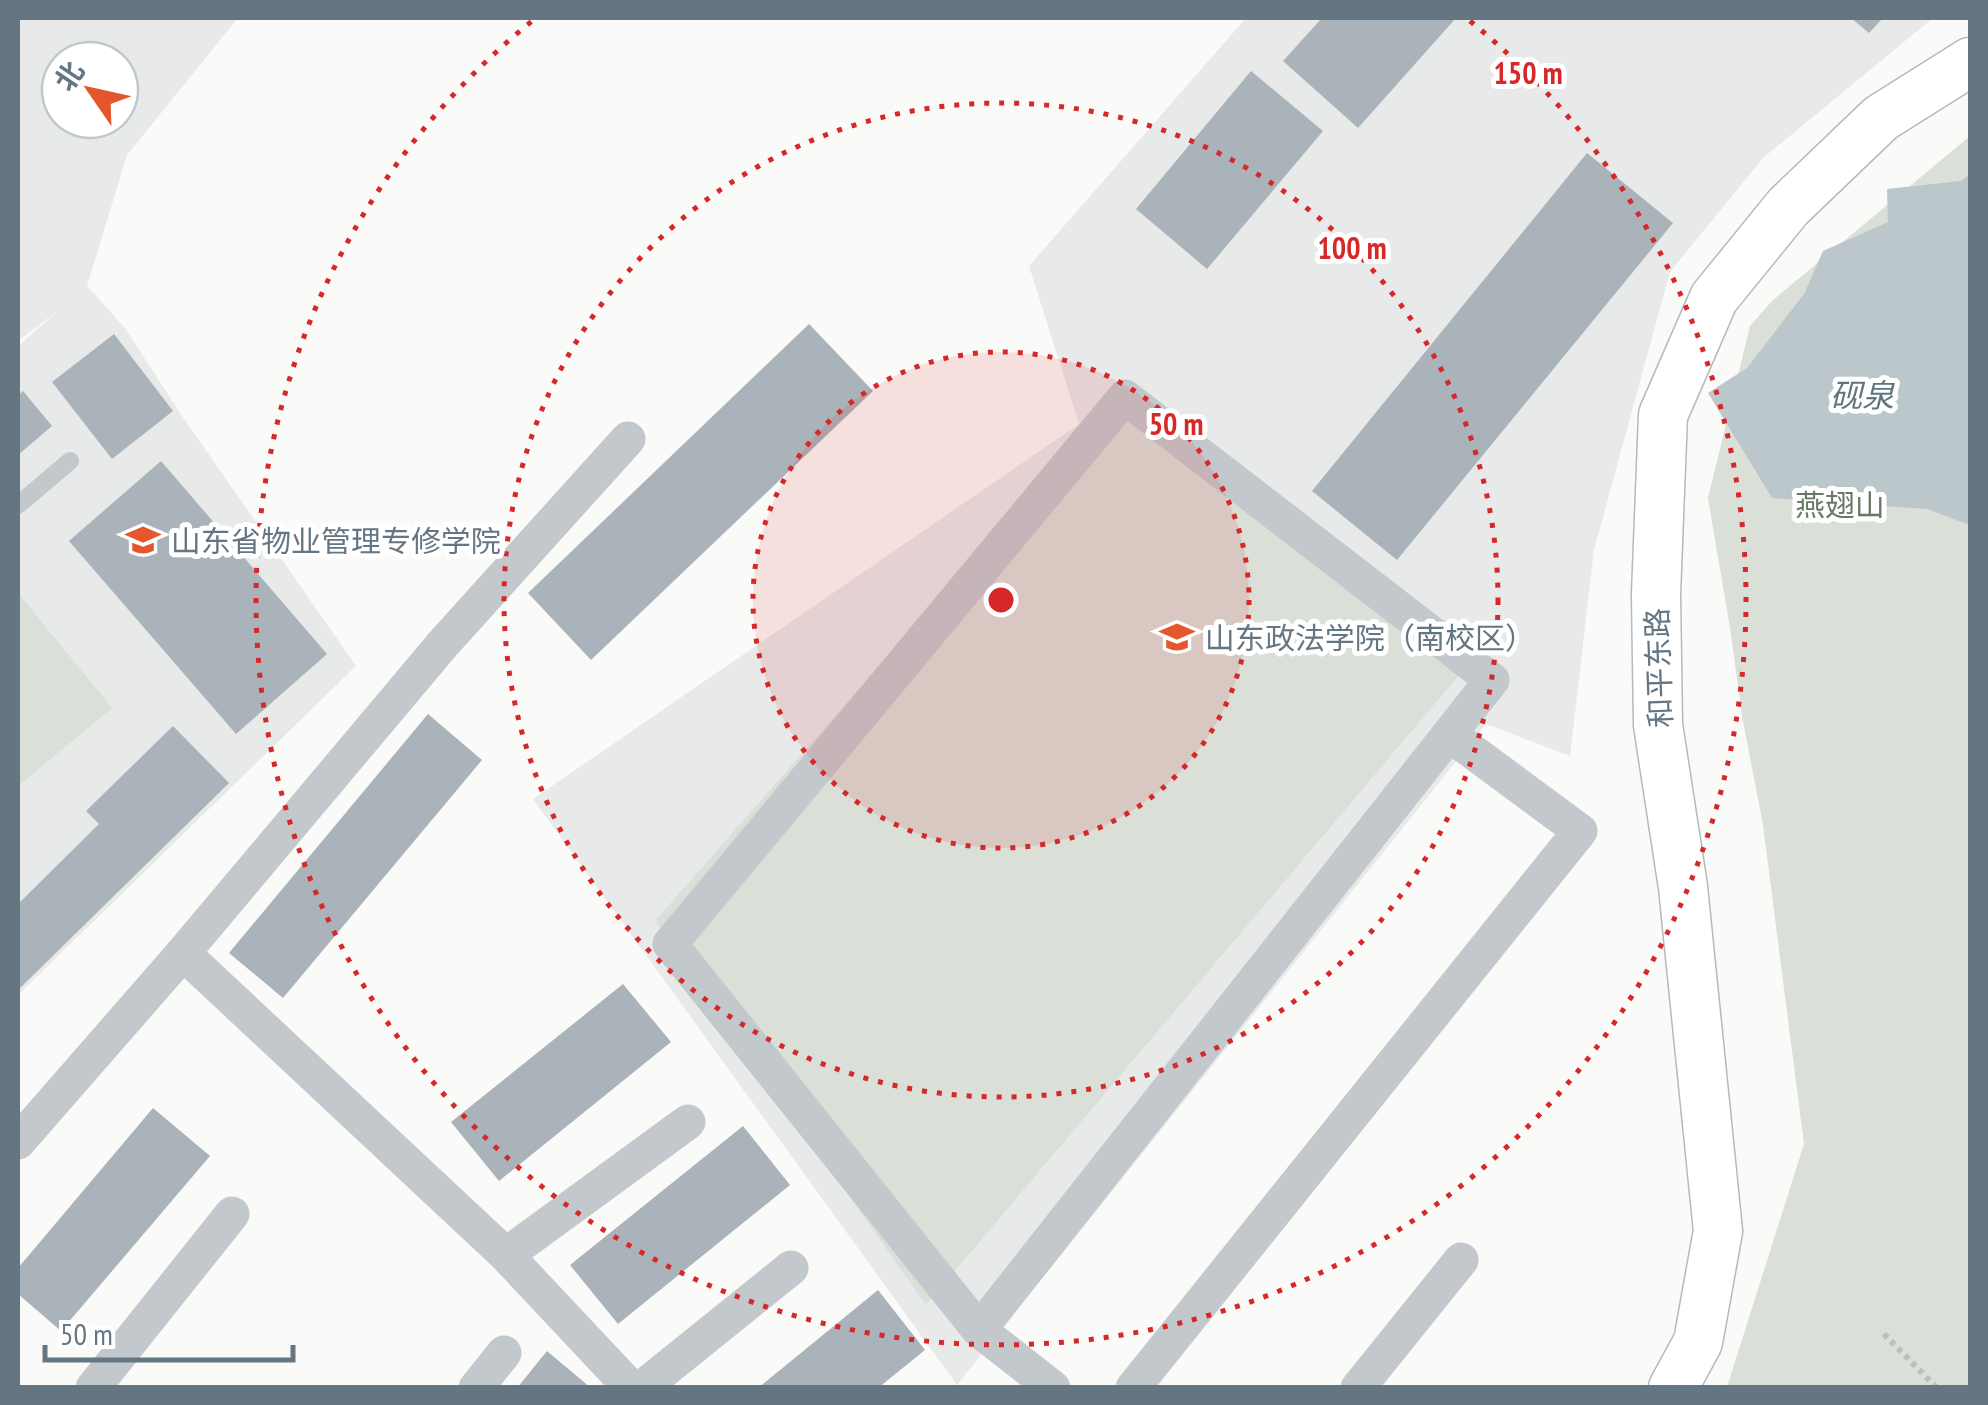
<svg xmlns="http://www.w3.org/2000/svg" width="1988" height="1405" font-family="'PT Sans Narrow','Noto Sans SC',sans-serif">
  <style>
    .built { fill: #e8e9e9; fill-rule: evenodd }
    .green { fill: #dadfd7 }
    .water { fill: #bbc7cb }
    .building { fill: #aab3b9 }
    .lines { fill: none; stroke-linecap: round; stroke-linejoin: round }
    .secondary-casing { stroke: #b3babf; stroke-width: 51 }
    .path { stroke: #bbbfc2; stroke-width: 6; stroke-dasharray: 5 5; stroke-linecap: butt }
    .lane { stroke: #c3c8cc; stroke-width: 18 }
    .street { stroke: #c3c8cc; stroke-width: 35 }
    .secondary { stroke: #fff; stroke-width: 48 }
    .ring { fill: none; stroke: #d62828; stroke-width: 5; stroke-dasharray: 5 10 }
    .labels { text-anchor: middle; dominant-baseline: central; stroke-width: 10; stroke-linejoin: round; paint-order: stroke }
    .park-label { font-size: 30px; fill: #687a64; stroke: #fff }
    .poi-label { font-size: 30px; fill: #657683; stroke: #fff; text-anchor: start }
    .street-label { font-size: 30px; fill: #657683; stroke: #fff }
    .water-label { font-size: 32px; font-style: italic; fill: #60757c; stroke: #fff }
    .centre { fill: #d62828; stroke: #fff; stroke-width: 5 }
    .ring-label { font-size: 30px; text-anchor: middle; font-weight: bold; fill: #d62828; stroke: #fff; stroke-width: 10; stroke-linejoin: round; paint-order: stroke }
  </style>
  <rect width="100%" height="100%" fill="#fafaf8"/>
  <g class="built">
    <path d="M18 18H238L127 155 87 286 125 328 180 413 356 666 18 995V346L59 310 18 341ZM60 60H120V120H60Z"/>
    <polygon points="1246,18 1933,18 1763,158 1670,272 1594,550 1570,756 1486,724 957,1385 533,799 1079,424 1029,266"/>
  </g>
  <g class="green">
    <polygon points="1970,136 1970,1387 1727,1387 1804,1144 1763,825 1742,716 1731,634 1708,498 1750,326 1773,300"/>
    <polygon points="1126,385 1481,649 926,1305 655,921"/>
    <polygon points="18,593 112,708 18,786"/>
  </g>
  <polygon class="water" points="1970,174 1970,525 1927,509 1772,498 1708,393 1747,368 1804,294 1823,251 1888,222 1887,189 1961,181"/>
  <g class="building">
    <polygon points="1322,18 1456,18 1358,128 1283,61"/>
    <polygon points="1851,18 1883,18 1869,33"/>
    <polygon points="1251,71 1323,131 1207,269 1136,209"/>
    <polygon points="1587,153 1673,223 1397,560 1312,491"/>
    <polygon points="809,324 873,391 591,660 528,593"/>
    <polygon points="114,334 173,411 112,459 52,382"/>
    <polygon points="23,391 52,426 18,455 18,396"/>
    <polygon points="161,461 327,654 236,734 69,541"/>
    <polygon points="428,714 482,760 283,998 229,953"/>
    <polygon points="173,726 229,783 18,990 18,904 99,824 86,811"/>
    <polygon points="623,984 671,1042 499,1181 451,1122"/>
    <polygon points="153,1108 210,1156 61,1331 18,1294 18,1268"/>
    <polygon points="743,1126 790,1185 618,1324 570,1265"/>
    <polygon points="878,1290 925,1350 878,1388 758,1388"/>
    <polygon points="547,1351 591,1388 517,1388"/>
  </g>
  <g class="lines">
    <g class="secondary-casing">
      <polyline id="secondary" points="1673,1388 1698,1342 1718,1231 1683,887 1658,725 1656,594 1663,415 1714,298 1788,207 1881,118 1970,62"/>
    </g>
    <polyline class="path" points="1884,1334 1937,1388"/>
    <polyline class="lane" points="18,505 70,461"/>
    <g class="street">
      <polyline points="183,953 442,645 628,439"/>
      <polyline points="18,1142 183,953 506,1255 631,1388"/>
      <polyline points="506,1255 688,1122"/>
      <polyline points="979,1330 1492,680 1125,397 670,944 979,1330 1053,1388"/>
      <polyline points="93,1388 232,1214"/>
      <polyline points="476,1388 504,1353"/>
      <polyline points="642,1388 791,1268"/>
      <polyline points="1133,1388 1580,831 1450,735"/>
      <polyline points="1358,1388 1461,1260"/>
    </g>
    <use href="#secondary" class="secondary"/>
  </g>
  <circle cx="1001" cy="600" r="248" fill="#d62828" fill-opacity=".12"/>
  <g class="ring">
    <circle cx="1001" cy="600" r="248"/>
    <circle cx="1001" cy="600" r="497"/>
    <path d="M1470 21A745 745 0 1 1 532 21"/>
  </g>
  <defs>
    <g id="school-bare" transform="scale(2.7)"><path d="M0-5L7-2L0 1L-7-2ZM-4 1L0 2.5L4 1V4Q0 6-4 4Z" fill="#e4572e" stroke="#fff" stroke-width="2.5" paint-order="stroke"/></g>
    <g id="university-bare" transform="scale(2.7)"><path d="M0-5L7-2L0 1L-7-2ZM-4 1L0 2.5L4 1V4Q0 6-4 4Z" fill="#e4572e" stroke="#fff" stroke-width="2.5" paint-order="stroke"/></g>
  </defs>
  <g fill-rule="evenodd">
    <use href="#school-bare" x="143" y="540"/>
    <use href="#university-bare" x="1177" y="637"/>
  </g>
  <g class="labels">
    <g class="park-label">
      <text x="1840" y="504">燕翅山</text>
    </g>
    <g class="poi-label">
      <text x="171" y="540">山东省物业管理专修学院</text>
      <text x="1205" y="637">山东政法学院（南校区）</text>
    </g>
    <g class="street-label">
      <text transform="translate(1658 668) rotate(-92)">和平东路</text>
    </g>
    <g class="water-label">
      <text x="1862" y="395">砚泉</text>
    </g>
  </g>
  <circle cx="1001" cy="600" r="15" class="centre"/>
  <g class="ring-label">
    <text x="1528" y="84">150 m</text>
    <text x="1352" y="259">100 m</text>
    <text x="1176" y="435">50 m</text>
  </g>
  <rect width="1988" height="1405" fill="none" stroke="#657683" stroke-width="40"/>
  <g transform="translate(90 90) rotate(304)"><circle r="48" fill="#ffffff" stroke="#c1c8cd" stroke-width="2.5"/>
  <path d="M0-8L18 38L0 25L-18 38Z" fill="#e4572e"/>
  <text y="-15" font-size="28" font-weight="bold" text-anchor="middle" fill="#657683">北</text>
  </g>
  <path d="M45 1345v15h248v-15" fill="none" stroke="#657683" stroke-width="5"/>
  <text x="60" y="1345" font-size="30" fill="#657683" stroke="#ffffff" stroke-width="8" paint-order="stroke">50 m</text>
</svg>
